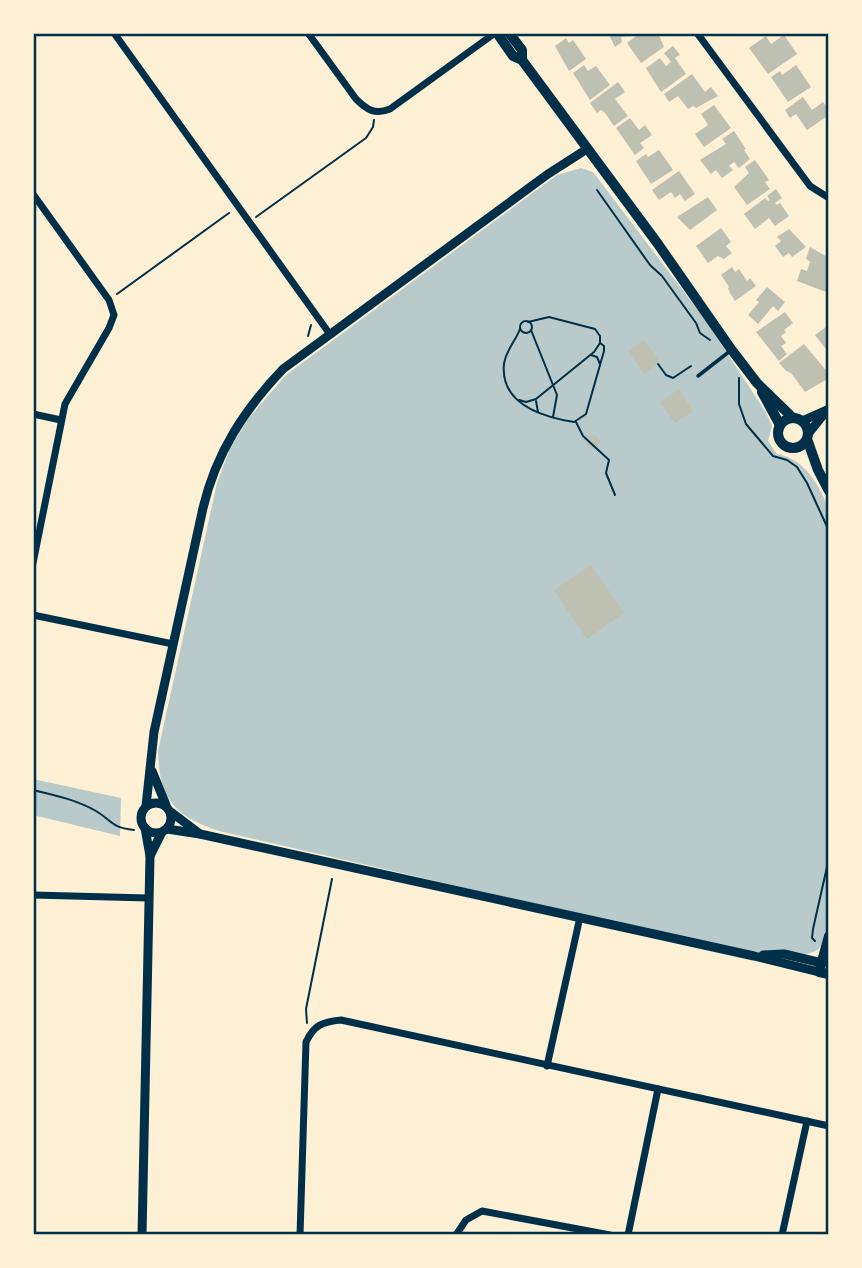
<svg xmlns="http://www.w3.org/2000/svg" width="862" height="1268" font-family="'Nunito Sans',sans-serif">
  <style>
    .green { fill: #b9caca }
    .building { fill: #bec0b2 }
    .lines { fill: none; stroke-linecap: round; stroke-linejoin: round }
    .path { stroke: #003049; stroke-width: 2 }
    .service { stroke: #003049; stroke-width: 3.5 }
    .minor { stroke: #003049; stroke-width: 7 }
    .tertiary { stroke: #003049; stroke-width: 9 }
    .secondary { stroke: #003049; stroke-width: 10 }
    .neatline { fill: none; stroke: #003049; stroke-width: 2.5 }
  </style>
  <rect width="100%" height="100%" fill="#fdf0d5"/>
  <g class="green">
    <path d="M581 168 593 172 706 321 765 411 772 426 768 441 777 454C806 459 818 485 829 509V915C827 924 826 939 820 947 812 960 769 954 754 954L219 831C174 816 159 798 158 751L217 483 230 449 248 419 286 375 557 175Z"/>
    <polygon points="33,779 121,798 120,836 33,815"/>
  </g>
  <g class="building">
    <polygon points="608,33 632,33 632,36 621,37 622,42 615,47"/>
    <polygon points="640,33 651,33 653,36 658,33 664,47 641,63 627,43"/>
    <polygon points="784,35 797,54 768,74 749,48 766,36 771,44"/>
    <polygon points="566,38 569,43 573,40 586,59 569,71 555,46"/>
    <polygon points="673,46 680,55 675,58 686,74 661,92 646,68 660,58 666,66 671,62 664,53"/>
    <polygon points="584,65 588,71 596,66 610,85 590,100 573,73"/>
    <polygon points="796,65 811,87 788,102 771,77 780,71 782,75"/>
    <polygon points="692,74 705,92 711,87 718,96 696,108 693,106 688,109 678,96 669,102 664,94"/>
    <polygon points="618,82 625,92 615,99 628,116 614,126 605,113 601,110 597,113 590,103"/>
    <polygon points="803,97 812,110 823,102 829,109 829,115 807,130 796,114 790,118 785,110"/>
    <polygon points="714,105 731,128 704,147 695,134 708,125 701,114"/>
    <polygon points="630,118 639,130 645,125 652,135 640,143 644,148 635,155 616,128"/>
    <polygon points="734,131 746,149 744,150 750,159 739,168 734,162 729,166 733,170 722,178 716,170 711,174 700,160 726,144 722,139"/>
    <polygon points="659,150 673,170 651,184 636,161 646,154 648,157"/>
    <polygon points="755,160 769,180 765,182 770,189 747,205 734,187 749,173 745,167"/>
    <polygon points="679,171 695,194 685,201 680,194 675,198 671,192 659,200 652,190"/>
    <polygon points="776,189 782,198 775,203 777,205 780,203 789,216 775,226 769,218 755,229 744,214 765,198 768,201 770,200 767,196"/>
    <polygon points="708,197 717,210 690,230 677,217"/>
    <polygon points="721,228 731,242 726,246 732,253 724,259 718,256 708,263 696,246"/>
    <polygon points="789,229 806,247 792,257 789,253 783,257 775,246 781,241 777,237"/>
    <polygon points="810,247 829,258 829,284 826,292 797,281 801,269 807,271 810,262 814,264 806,259"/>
    <polygon points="732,267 735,272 739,269 747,281 750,278 756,286 735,301 730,293 728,288 729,287 721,275"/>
    <polygon points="767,287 785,302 778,311 773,306 758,324 748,315 759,302 756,300"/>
    <polygon points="785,312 793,323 784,330 786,332 781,336 786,343 781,346 787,354 779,361 756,332"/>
    <polygon points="826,327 829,331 829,353 815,335"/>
    <polygon points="644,340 660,363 644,374 628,351"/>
    <polygon points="804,344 829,374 829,378 805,392 791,373 786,371 779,363"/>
    <polygon points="679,389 693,411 675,423 660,402"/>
    <circle cx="593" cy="442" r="7"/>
    <polygon points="591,565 624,613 587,639 554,590"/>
  </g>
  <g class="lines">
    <g class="path">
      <polyline points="597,190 650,265 662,276 696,323 700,333 710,340"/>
      <polyline points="256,217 366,138 373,127 374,120"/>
      <polyline points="117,294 229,213"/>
      <circle cx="526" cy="327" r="6"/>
      <path d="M520 329C515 342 506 350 504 364 500 404 543 417 574 422L586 414 604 351V346L600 343"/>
      <polyline points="531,330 557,395 553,417"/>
      <polyline points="308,336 311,325"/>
      <polyline points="591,355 597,357 600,364"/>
      <polyline points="658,364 666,375 673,378 691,366"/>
      <polyline points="739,378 739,404 746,424 773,456 787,460 797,467 807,483 829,531"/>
      <polyline points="519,400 526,402 536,399 594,352 600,343 600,336 595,329 549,317 528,322"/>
      <polyline points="536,401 538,412"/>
      <polyline points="576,422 583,436 609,460 606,473 615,495"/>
      <path d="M33 790C54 795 77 800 96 811 114 822 110 827 134 830"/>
      <polyline points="815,941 812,938 813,929 829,858"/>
      <polyline points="307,1023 306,1009 332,879"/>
    </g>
    <polyline class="service" points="698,376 730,351"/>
    <g class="minor">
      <polyline points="114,33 329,333"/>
      <path d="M308 33 356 99C367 110 375 115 390 109L495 33"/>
      <polyline points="697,33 810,186 829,198"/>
      <polyline points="33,194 109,300 114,315 109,328 65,404 33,563"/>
      <polyline points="33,414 61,420"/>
      <polyline points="33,615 173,644"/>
      <polyline points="33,895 148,898"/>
      <polyline points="547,1066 580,917"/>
      <path d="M300 1235 306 1042C314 1025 322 1022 341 1020L829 1126"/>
      <polyline points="456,1235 466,1220 482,1211 610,1235"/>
      <polyline points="628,1235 658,1089"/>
      <polyline points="782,1235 807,1121"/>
    </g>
    <g class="tertiary">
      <polyline points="802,421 829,409"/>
      <polyline points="808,434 824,414"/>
      <polyline points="152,771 166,805"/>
      <circle cx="156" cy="818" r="15"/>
      <path d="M146 806 154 732 203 508C216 453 244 410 283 369L548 174 587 149"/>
      <polyline points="171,812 200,834"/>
      <polyline points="167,829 200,834 754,956 819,972"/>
      <polyline points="150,856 162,832"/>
      <polyline points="763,955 784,954 822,963"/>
      <polyline points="142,1235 150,856 145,828"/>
    </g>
    <g class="secondary">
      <polyline points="497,33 513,56 522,60 658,244 731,349 757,383 793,418"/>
      <polyline points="509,33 522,50 522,60"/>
      <polyline points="762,392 780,425"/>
      <circle cx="793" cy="433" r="15"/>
      <polyline points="807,439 818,470 829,491"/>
      <polyline points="829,936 819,972 829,974"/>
    </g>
  </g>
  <rect width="862" height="1268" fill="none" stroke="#fdf0d5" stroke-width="70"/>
  <rect x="35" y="35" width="792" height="1198" class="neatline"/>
</svg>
